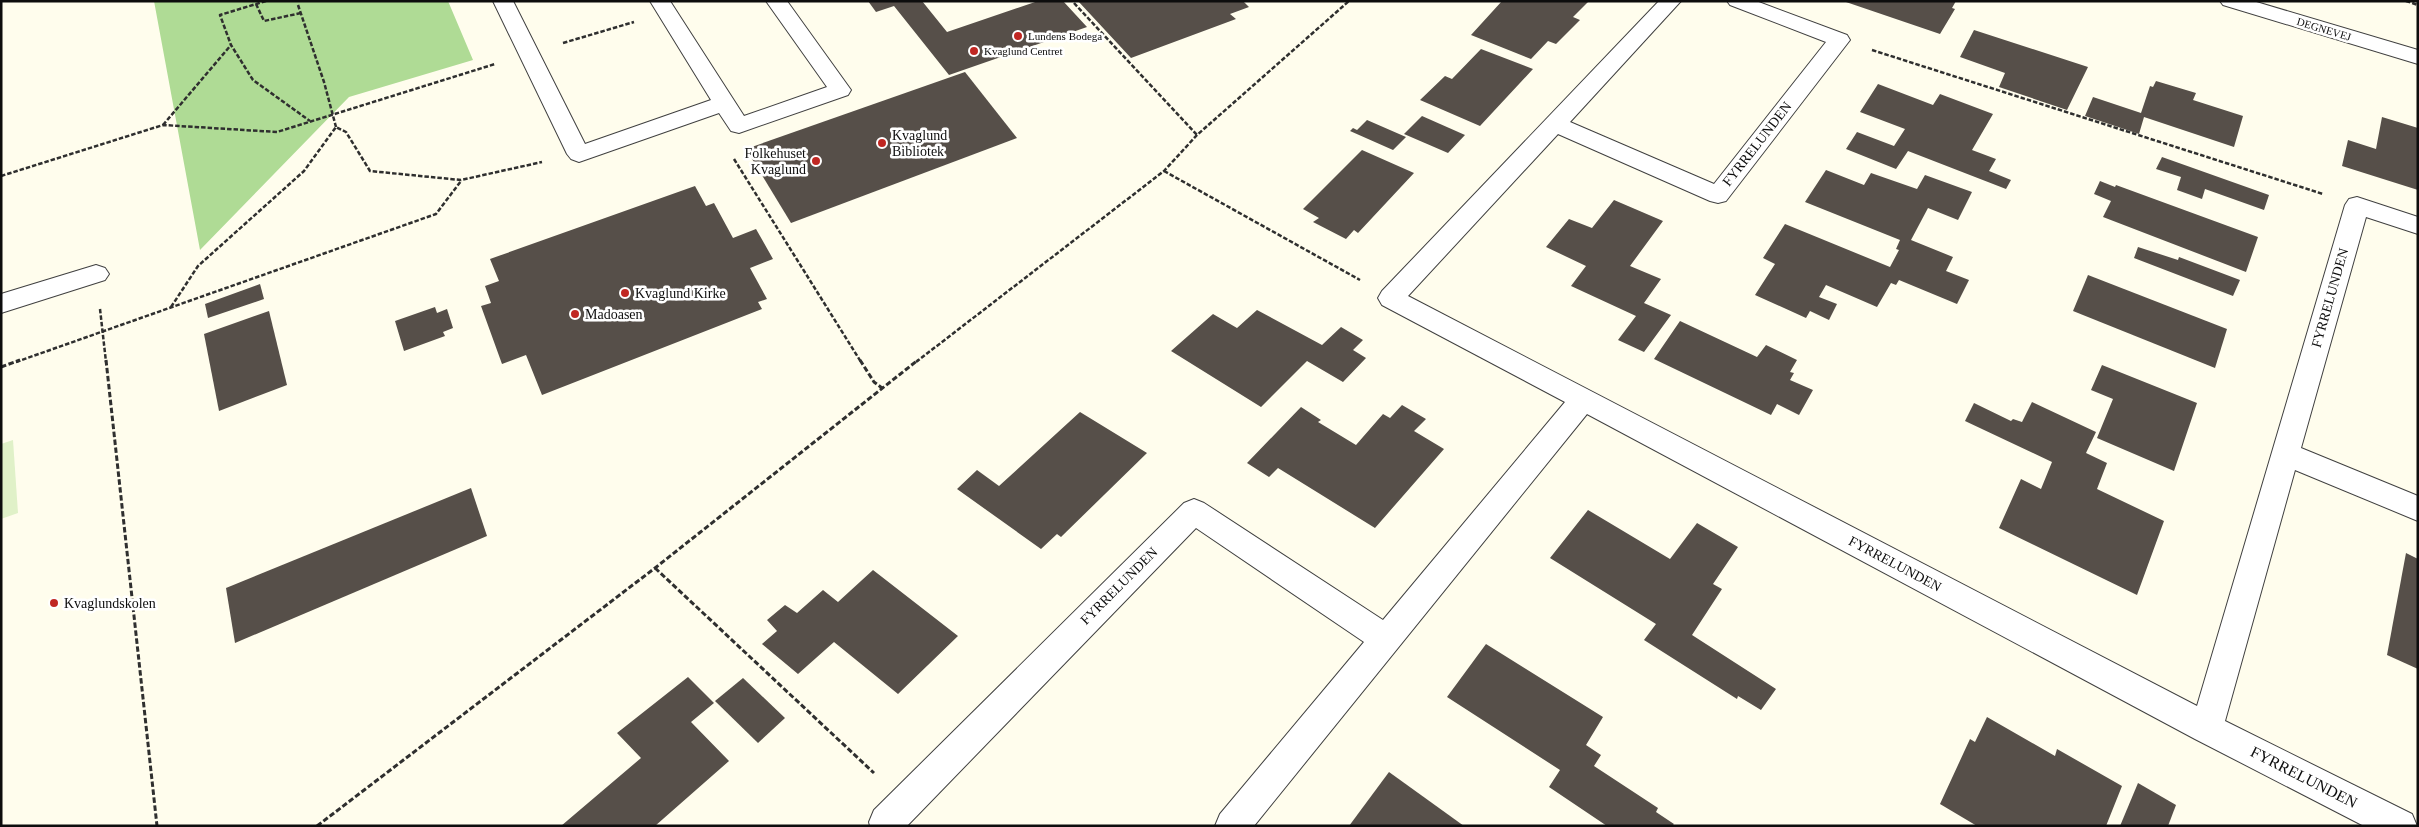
<svg xmlns="http://www.w3.org/2000/svg" width="2419" height="827" font-family="Georgia,serif">
  <style>
    .forest { fill: #afdb95 }
    .pitch { fill: #e0f1c8 }
    .building { fill: #564f49 }
    .lines { fill: none; stroke-linecap: round; stroke-linejoin: round }
    .service-casing { stroke: #404040; stroke-width: 2 }
    .minor-casing { stroke: #404040; stroke-width: 2 }
    .tertiary-casing { stroke: #404040; stroke-width: 2 }
    .path-far1 { stroke: #2f2f2f; stroke-width: 2.5; stroke-dasharray: 4.5 2; stroke-linecap: butt }
    .path { stroke: #2f2f2f; stroke-width: 3; stroke-dasharray: 5.5 2.5; stroke-linecap: butt }
    .service { fill: #fff; fill-rule: evenodd }
    .minor { fill: #fff; fill-rule: evenodd }
    .tertiary { fill: #fff; fill-rule: evenodd }
    .poi-dot { fill: #c02722; stroke: #fff; stroke-width: 2 }
    .labels { text-anchor: middle; dominant-baseline: central; stroke-width: 5; stroke-linejoin: round; paint-order: stroke }
    .far-street-label { font-size: 11px; fill: #0d0d0d; stroke: #fff }
    .far-poi-label { font-size: 11px; fill: #0d0d0d; stroke: #fff; text-anchor: start }
    .poi-label { font-size: 14px; fill: #0d0d0d; stroke: #fff; text-anchor: start }
    .street-label { font-size: 14px; fill: #0d0d0d; stroke: #fff }
    .near-street-label { font-size: 16px; fill: #0d0d0d; stroke: #fff }
  </style>
  <rect width="100%" height="100%" fill="#fffded"/>
  <polygon class="forest" points="154,1 448,1 473,60 349,97 200,250"/>
  <polygon class="pitch" points="13,440 18,513 1,519 1,444"/>
  <g class="building">
    <polygon points="868,1 922,1 947,32 1038,1 1063,1 1087,27 949,75 894,6 876,12"/>
    <polygon points="1078,1 1243,1 1249,7 1230,14 1236,19 1131,58"/>
    <polygon points="1502,1 1589,1 1573,17 1580,20 1556,44 1548,41 1531,59 1471,35"/>
    <polygon points="1843,1 1956,1 1952,8 1955,9 1940,34"/>
    <polygon points="1974,30 2088,67 2067,110 1999,87 2005,73 1960,57"/>
    <polygon points="1481,49 1533,69 1480,126 1420,100 1445,76 1452,79"/>
    <polygon points="965,72 1017,138 791,223 746,149"/>
    <polygon points="2156,81 2196,93 2193,100 2243,116 2234,147 2144,117 2139,134 2085,116 2093,97 2141,113 2150,86 2153,87"/>
    <polygon points="1878,84 1933,105 1940,94 1993,114 1972,150 1996,159 1989,171 2011,180 2006,189 1908,151 1896,169 1846,149 1857,132 1894,146 1905,129 1860,112"/>
    <polygon points="1422,116 1465,135 1448,153 1404,134"/>
    <polygon points="2382,117 2418,128 2418,190 2342,166 2348,140 2376,149"/>
    <polygon points="1367,120 1406,137 1393,150 1350,131 1353,128 1357,130"/>
    <polygon points="1362,150 1414,173 1358,233 1354,230 1346,239 1313,222 1319,218 1303,209"/>
    <polygon points="2162,157 2269,195 2264,210 2205,189 2202,199 2177,190 2181,177 2156,169"/>
    <polygon points="1826,170 1864,185 1871,173 1917,189 1925,175 1972,192 1958,220 1928,208 1911,240 1953,257 1946,271 1969,280 1957,304 1899,280 1896,285 1891,283 1877,307 1826,285 1819,297 1837,304 1829,320 1810,311 1806,318 1755,295 1775,264 1763,258 1785,224 1890,267 1899,250 1896,249 1900,240 1805,202"/>
    <polygon points="2100,181 2115,187 2116,185 2258,237 2246,272 2103,217 2111,201 2094,194"/>
    <polygon points="695,186 706,206 714,203 733,238 756,229 773,259 750,268 767,299 758,302 762,309 542,395 526,355 502,364 481,306 491,303 485,286 499,281 490,259"/>
    <polygon points="1614,200 1663,221 1630,266 1661,279 1644,303 1671,315 1644,352 1618,340 1636,316 1571,286 1586,266 1546,247 1569,219 1592,228"/>
    <polygon points="2138,247 2178,260 2179,257 2240,280 2233,296 2134,258"/>
    <polygon points="2088,275 2227,329 2215,368 2073,311"/>
    <polygon points="260,284 264,299 208,318 205,304"/>
    <polygon points="435,307 437,313 447,309 453,328 443,332 445,336 404,351 395,321"/>
    <polygon points="1257,310 1322,345 1341,327 1363,340 1353,350 1366,358 1343,382 1307,361 1261,407 1171,351 1213,314 1237,328"/>
    <polygon points="269,311 287,385 219,411 204,334"/>
    <polygon points="1680,321 1757,357 1766,345 1797,360 1790,372 1794,373 1790,380 1813,390 1799,415 1777,404 1771,415 1654,359"/>
    <polygon points="2102,365 2197,403 2174,471 2097,438 2113,399 2091,390"/>
    <polygon points="2032,402 2096,432 2086,453 2107,463 2097,489 2164,521 2137,595 1999,528 2021,479 2041,489 2052,462 1965,421 1974,403 2011,421 2013,419 2022,422"/>
    <polygon points="1402,405 1426,419 1414,431 1444,449 1375,528 1278,468 1269,477 1247,463 1301,407 1321,420 1318,422 1356,445 1383,414 1390,418"/>
    <polygon points="1080,412 1147,453 1061,537 1057,534 1041,549 957,489 977,470 999,486"/>
    <polygon points="471,488 487,536 235,643 226,588"/>
    <polygon points="1588,510 1670,559 1697,523 1738,547 1713,584 1722,589 1692,635 1776,689 1761,710 1738,696 1737,699 1644,640 1656,624 1550,558"/>
    <polygon points="2406,553 2418,559 2418,669 2387,655"/>
    <polygon points="873,570 958,636 898,694 834,642 798,674 762,644 777,631 767,620 785,605 797,613 823,590 838,602"/>
    <polygon points="1486,644 1603,717 1586,745 1601,755 1594,766 1658,808 1656,812 1674,824 1672,826 1607,826 1549,787 1560,770 1447,697"/>
    <polygon points="688,677 714,703 691,722 729,761 655,826 561,826 641,758 617,733"/>
    <polygon points="743,678 785,718 758,743 715,701"/>
    <polygon points="1987,717 2055,756 2057,749 2122,786 2106,826 1977,826 1940,804 1970,739 1975,742"/>
    <polygon points="1389,772 1464,826 1349,826"/>
    <polygon points="2138,783 2176,805 2168,826 2120,826"/>
  </g>
  <g class="lines">
    <g class="service-casing">
      <g id="service">
        <polygon points="493,1 513,1 585,144 711,100 650,1 670,1 744,116 827,87 766,1 787,1 851,90 848,95 739,133 731,131 719,113 579,162 571,159 567,154"/>
        <polygon points="96,265 105,268 109,274 105,280 1,313 1,294"/>
      </g>
    </g>
    <g class="minor-casing">
      <polygon id="minor" points="1659,1 1681,1 1570,122 1714,184 1826,42 1730,5 1727,1 1756,1 1847,35 1850,40 1726,201 1718,203 1710,201 1558,134 1408,296 2197,706 2345,205 2349,199 2357,197 2418,217 2418,234 2366,217 2301,448 2418,496 2418,521 2295,470 2225,721 2412,814 2417,826 2364,826 2195,739 1587,414 1254,826 1215,826 1220,814 1364,642 1196,528 907,826 870,826 869,822 874,810 1184,503 1194,499 1204,503 1383,620 1565,402 1382,305 1378,298 1382,291"/>
    </g>
    <g class="tertiary-casing">
      <polygon id="tertiary" points="2220,1 2253,1 2418,50 2418,64 2223,5"/>
    </g>
    <g class="path-far1">
      <polyline points="266,1 220,15 231,45 253,80 310,121"/>
      <polyline points="2406,1 2418,5"/>
      <polyline points="1074,3 1197,135"/>
      <polyline points="256,4 264,21 301,13"/>
      <polyline points="298,5 324,82 336,127"/>
      <polyline points="563,43 634,22"/>
      <polyline points="1872,50 2323,194"/>
      <polyline points="163,125 231,45"/>
      <polyline points="734,159 861,362"/>
      <polyline points="1164,171 1360,280"/>
      <polyline points="1,176 163,125 277,132 495,64"/>
      <polyline points="171,307 198,266 304,171 336,127 346,132 370,171 461,180 542,162"/>
      <polyline points="100,309 106,362"/>
      <polyline points="16,362 436,214 461,181"/>
      <polyline points="916,362 1164,171 1197,135 1349,1"/>
    </g>
    <g class="path">
      <polyline points="106,360 157,826"/>
      <polyline points="860,360 874,382 882,388"/>
      <polyline points="1,367 20,360"/>
      <polyline points="655,568 874,773"/>
      <polyline points="317,826 655,568 918,360"/>
    </g>
    <use href="#service" class="service"/>
    <use href="#minor" class="minor"/>
    <use href="#tertiary" class="tertiary"/>
  </g>
  <g class="poi-dot">
    <circle cx="1018" cy="36" r="5"/>
    <circle cx="974" cy="51" r="5"/>
    <circle cx="882" cy="143" r="5"/>
    <circle cx="816" cy="161" r="5"/>
    <circle cx="625" cy="293" r="5"/>
    <circle cx="575" cy="314" r="5"/>
    <circle cx="54" cy="603" r="5"/>
  </g>
  <g class="labels">
    <g class="far-street-label">
      <text transform="translate(2324 29) rotate(17)">DEGNEVEJ</text>
    </g>
    <g class="far-poi-label">
      <text x="1028" y="36">Lundens Bodega</text>
      <text x="984" y="51">Kvaglund Centret</text>
    </g>
    <g class="poi-label">
      <text x="892" y="135">Kvaglund<tspan x="892" dy="16">Bibliotek</tspan></text>
      <text x="806" y="153" text-anchor="end">Folkehuset<tspan x="806" dy="16">Kvaglund</tspan></text>
      <text x="635" y="293">Kvaglund Kirke</text>
      <text x="585" y="314">Madoasen</text>
      <text x="64" y="603">Kvaglundskolen</text>
    </g>
    <g class="street-label">
      <text transform="translate(1757 144) rotate(-52)">FYRRELUNDEN</text>
      <text transform="translate(2330 298) rotate(-74)">FYRRELUNDEN</text>
      <text transform="translate(1895 564) rotate(28)">FYRRELUNDEN</text>
      <text transform="translate(1119 586) rotate(-45)">FYRRELUNDEN</text>
    </g>
    <g class="near-street-label">
      <text transform="translate(2304 777) rotate(27)">FYRRELUNDEN</text>
    </g>
  </g>
  <rect width="2419" height="827" fill="none" stroke="#0d0d0d" stroke-width="5"/>
</svg>
